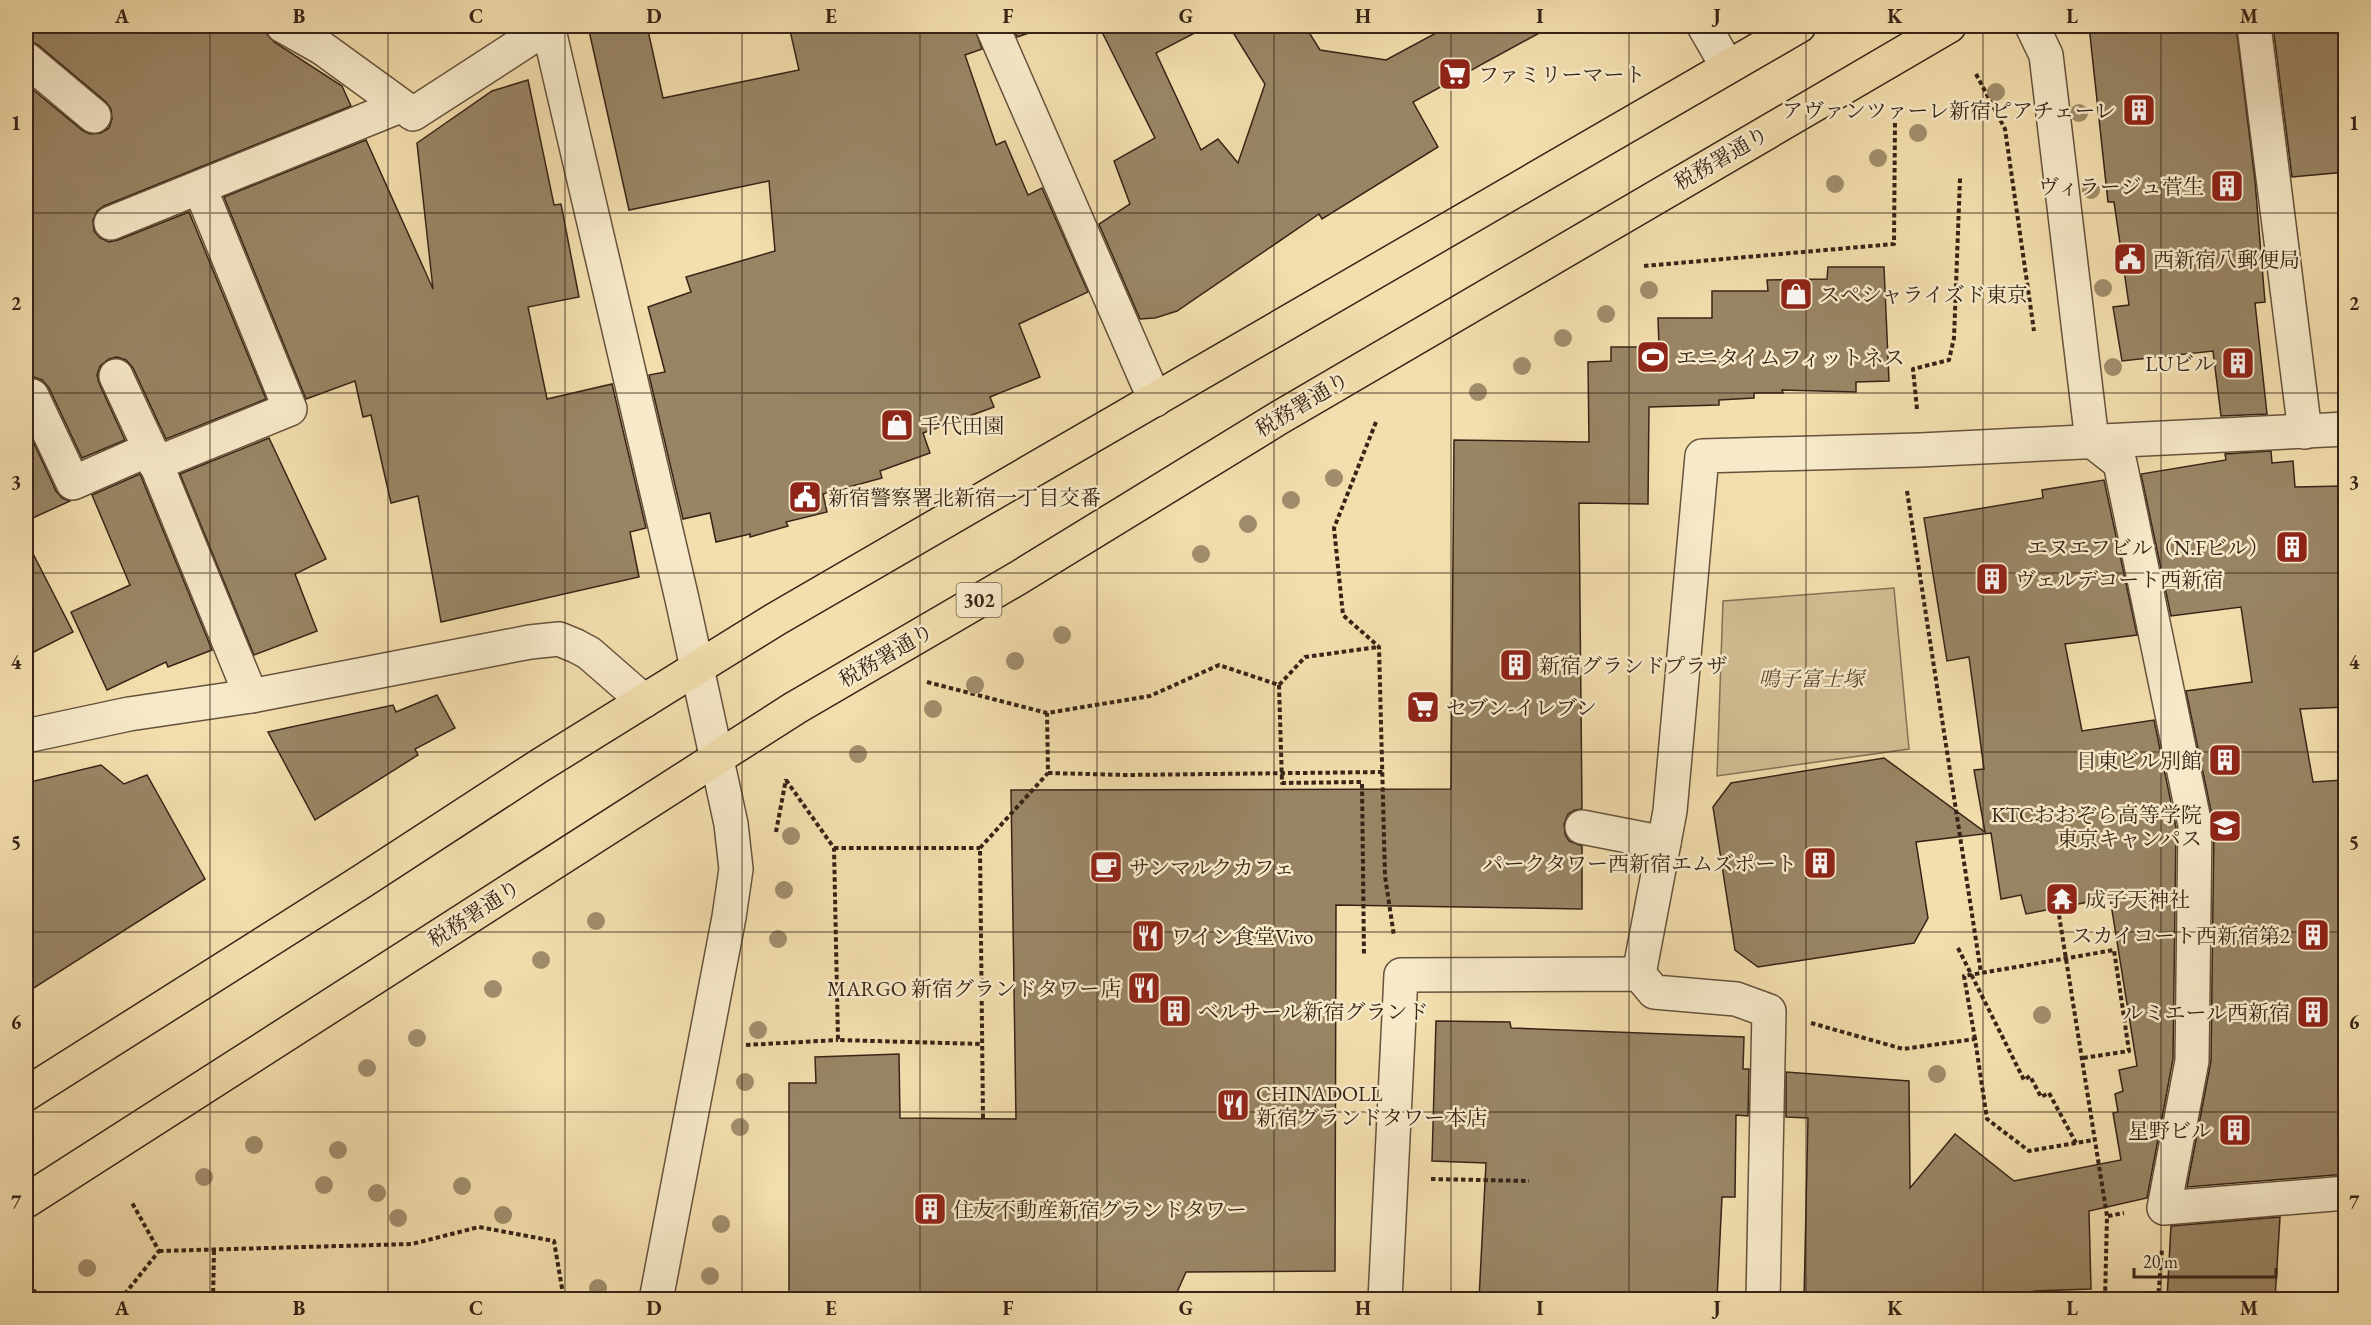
<svg xmlns="http://www.w3.org/2000/svg" width="2371" height="1325" font-family="'EB Garamond','Noto Serif JP',serif">
  <style>
    .green { fill: #d3be94; stroke: #857156; stroke-width: 1.5 }
    .building { fill: #998565; stroke: #372417; stroke-width: 1.5 }
    .lines { fill: none; stroke-linecap: round; stroke-linejoin: round }
    .minor-casing { stroke: #66523c; stroke-width: 36 }
    .major-casing { stroke: #372417; stroke-width: 36 }
    .path { stroke: #372417; stroke-width: 4; stroke-dasharray: 4.5 3; stroke-linecap: butt }
    .minor { stroke: #f7eaca; stroke-width: 33 }
    .major { stroke: #f3dead; stroke-width: 33 }
    .tree { fill: #a18d6c }
    .grid { fill: none; stroke: #372417; stroke-width: 1.5; stroke-opacity: 0.55 }
    .labels { text-anchor: middle; dominant-baseline: central; stroke-width: 5; stroke-linejoin: round; paint-order: stroke }
    .shield { fill: #f7eaca; stroke: #715f4d; stroke-width: 1.5 }
    .shield-label { font-size: 20px; font-weight: bold; fill: #372417 }
    .poi-label { font-size: 21px; fill: #372417; stroke: #f7eaca; text-anchor: start }
    .street-label { font-size: 21px; fill: #372417; stroke: #f7eaca }
    .park-label { font-size: 21px; font-style: italic; fill: #5e4a36; stroke: #f7eaca }
    .neatline { fill: none; stroke: #372417; stroke-width: 2 }
    .grid-label { font-size: 20px; text-anchor: middle; font-weight: bold; fill: #372417 }
  </style>
  <rect width="100%" height="100%" fill="#f3dead"/>
  <filter id="stains"><feTurbulence type="fractalNoise" baseFrequency=".00333" numOctaves="4"/><feColorMatrix values="0 0 0 0 .2 0 0 0 0 .09 0 0 0 0 .02 0 0 0 .5 -.17"/></filter>
  <radialGradient id="worn" r=".72"><stop offset=".6" stop-color="#630" stop-opacity="0"/><stop offset="1" stop-color="#630" stop-opacity=".3"/></radialGradient>
  <polygon class="green" points="1894,588 1909,749 1717,776 1723,601"/>
  <g class="building">
    <polygon points="26,26 254,26 266,33 274,42 342,86 351,106 104,206 97,211 93,220 94,231 100,238 109,242 118,240 189,212 266,399 166,439 133,368 126,360 117,357 109,359 100,366 97,375 99,383 125,440 82,458 49,388 42,380 34,377 26,379 26,94 31,88 82,130 90,134 101,133 109,128 112,119 111,109 106,102 38,45 26,39"/>
    <polygon points="588,26 647,26 663,98 799,70 789,26 974,26 982,49 965,55 996,145 1005,141 1028,195 1042,188 1088,292 1019,324 1040,377 990,397 994,407 923,433 930,453 880,471 882,478 823,494 827,512 786,522 788,526 750,537 750,534 716,542 710,513 683,519 649,375 665,372 648,307 691,292 686,277 775,251 769,181 629,210"/>
    <polygon points="1012,26 1031,26 1032,32 1017,37"/>
    <polygon points="1099,26 1208,26 1156,53 1201,150 1218,139 1238,163 1265,84 1229,26 1305,26 1320,50 1386,60 1449,26 1552,26 1413,102 1438,147 1322,219 1319,214 1177,311 1155,318 1140,319 1099,224 1130,204 1114,161 1155,138"/>
    <polygon points="2089,26 2236,26 2255,181 2265,302 2255,303 2267,414 2221,416 2213,351 2122,361 2113,307 2129,305 2114,202 2108,202"/>
    <polygon points="2273,26 2346,26 2346,172 2292,177"/>
    <polygon points="528,80 554,205 561,204 579,297 528,307 547,399 612,384 646,528 630,532 639,577 441,622 418,496 391,503 371,415 363,417 355,381 306,399 224,197 366,140 433,289 417,143 492,91"/>
    <polygon points="1828,267 1884,267 1889,381 1856,382 1856,392 1782,390 1783,393 1754,393 1754,398 1719,400 1719,405 1649,407 1648,504 1579,503 1582,809 1575,810 1568,814 1564,824 1565,834 1569,841 1582,846 1582,909 1336,905 1335,1271 1186,1272 1174,1299 789,1299 789,1083 816,1083 815,1057 899,1054 900,1118 1016,1119 1011,790 1451,789 1454,440 1589,442 1588,362 1611,361 1611,347 1659,347 1658,318 1712,318 1712,291 1768,291 1767,280 1827,279"/>
    <polygon points="26,426 56,491 62,498 70,501 26,521"/>
    <polygon points="269,438 326,559 295,574 317,631 254,655 180,474"/>
    <polygon points="2271,451 2272,463 2293,461 2295,487 2344,486 2346,707 2300,709 2313,782 2343,780 2346,898 2346,1174 2187,1187 2211,1061 2214,825 2186,691 2252,682 2241,607 2171,616 2141,474 2226,460 2225,454"/>
    <polygon points="140,474 212,650 168,667 166,662 107,690 71,612 130,585 92,495"/>
    <polygon points="2104,480 2137,635 2065,644 2082,731 2154,720 2176,827 2173,1059 2147,1198 2089,1211 2091,1289 2034,1291 2034,1299 1804,1299 1808,1118 1786,1117 1786,1072 1909,1081 1910,1188 1955,1134 2014,1181 2121,1160 2113,1113 2118,1112 2115,1094 2123,1091 2119,1070 2137,1066 2110,898 2026,914 2021,895 2001,899 1991,833 1916,842 1928,918 1914,943 1758,967 1735,950 1713,807 1731,783 1884,758 1985,832 1974,770 1984,769 1969,657 1947,661 1924,518 2043,498 2042,490"/>
    <polygon points="26,540 73,632 26,656"/>
    <polygon points="437,695 455,728 415,749 418,755 315,820 268,732 393,705 396,712"/>
    <polygon points="101,765 124,784 147,775 205,879 26,993 26,783"/>
    <polygon points="1436,1021 1510,1022 1511,1028 1744,1037 1743,1069 1749,1069 1748,1116 1736,1115 1735,1197 1722,1197 1717,1299 1479,1299 1486,1163 1432,1161"/>
    <polygon points="2280,1217 2275,1299 2167,1299 2171,1226"/>
  </g>
  <g class="lines">
    <g class="minor-casing">
      <g id="minor">
        <polyline points="283,26 322,48 413,114 549,26"/>
        <polyline points="548,26 682,599 731,824 736,869 729,917 656,1300"/>
        <polyline points="992,26 1155,400"/>
        <polyline points="1704,26 1727,66"/>
        <polyline points="2032,26 2046,55 2092,441 2120,463 2195,825 2192,1061 2164,1208 2346,1193"/>
        <polyline points="2254,26 2305,432"/>
        <polyline points="26,59 94,116"/>
        <polyline points="111,223 400,106"/>
        <polyline points="116,376 150,449"/>
        <polyline points="32,396 73,483 150,449 251,696"/>
        <polyline points="155,464 290,409 200,188"/>
        <polyline points="26,736 129,714 251,696 530,642 559,639 576,646 589,653 644,701"/>
        <polyline points="1582,827 1664,843"/>
        <polyline points="1639,974 1670,811 1702,456 1920,450 2346,429"/>
        <polyline points="1385,1300 1401,975 1639,974 1654,992 1736,999 1769,1011 1763,1300"/>
      </g>
    </g>
    <g class="major-casing">
      <g id="major">
        <polyline points="26,1094 361,882 539,766 776,619 1799,26"/>
        <polyline points="26,1201 795,708 1018,578 1277,419 1949,26"/>
      </g>
    </g>
    <g class="path">
      <polyline points="1976,74 2005,129 2034,331"/>
      <polyline points="1644,266 1894,244 1895,121"/>
      <polyline points="1917,409 1913,369 1949,360 1954,338 1960,178"/>
      <polyline points="1376,422 1334,528 1343,615 1379,647 1385,876 1394,936"/>
      <polyline points="1907,491 1981,973"/>
      <polyline points="927,682 1047,713 1150,696 1219,665 1279,685 1305,657 1378,647"/>
      <polyline points="1279,685 1282,783 1362,782 1364,956"/>
      <polyline points="1048,773 1127,775 1384,772"/>
      <polyline points="786,780 834,848 838,1040 982,1044"/>
      <polyline points="776,832 786,779"/>
      <polyline points="834,848 980,848"/>
      <polyline points="2059,915 2107,1216 2105,1300"/>
      <polyline points="1958,948 2024,1080 2030,1076 2041,1097 2049,1093 2076,1143"/>
      <polyline points="1811,1023 1903,1049 1975,1039 1987,1119 2029,1151 2094,1140"/>
      <polyline points="1975,1039 1964,976 2114,950 2129,1051 2083,1058"/>
      <polyline points="746,1045 838,1040"/>
      <polyline points="983,1118 980,848 1048,773 1047,713"/>
      <polyline points="1431,1179 1529,1181"/>
      <polyline points="2108,1216 2124,1213"/>
      <polyline points="159,1251 412,1244 479,1227 554,1241 564,1300"/>
      <polyline points="26,1277 40,1300"/>
      <polyline points="120,1300 159,1251 131,1201"/>
      <polyline points="213,1300 214,1249"/>
      <polyline points="2158,1300 2162,1249"/>
    </g>
    <use href="#minor" class="minor"/>
    <use href="#major" class="major"/>
  </g>
  <g class="tree">
    <circle cx="1996" cy="92" r="9"/>
    <circle cx="2079" cy="113" r="9"/>
    <circle cx="1918" cy="133" r="9"/>
    <circle cx="1878" cy="158" r="9"/>
    <circle cx="1835" cy="184" r="9"/>
    <circle cx="2091" cy="190" r="9"/>
    <circle cx="2103" cy="288" r="9"/>
    <circle cx="1649" cy="290" r="9"/>
    <circle cx="1606" cy="314" r="9"/>
    <circle cx="1563" cy="338" r="9"/>
    <circle cx="1522" cy="366" r="9"/>
    <circle cx="2113" cy="367" r="9"/>
    <circle cx="1478" cy="392" r="9"/>
    <circle cx="1334" cy="478" r="9"/>
    <circle cx="1291" cy="500" r="9"/>
    <circle cx="1248" cy="524" r="9"/>
    <circle cx="1201" cy="554" r="9"/>
    <circle cx="1062" cy="635" r="9"/>
    <circle cx="1015" cy="661" r="9"/>
    <circle cx="975" cy="685" r="9"/>
    <circle cx="933" cy="709" r="9"/>
    <circle cx="858" cy="754" r="9"/>
    <circle cx="791" cy="836" r="9"/>
    <circle cx="784" cy="890" r="9"/>
    <circle cx="596" cy="921" r="9"/>
    <circle cx="778" cy="939" r="9"/>
    <circle cx="541" cy="960" r="9"/>
    <circle cx="493" cy="989" r="9"/>
    <circle cx="2042" cy="1015" r="9"/>
    <circle cx="758" cy="1030" r="9"/>
    <circle cx="417" cy="1038" r="9"/>
    <circle cx="367" cy="1068" r="9"/>
    <circle cx="1937" cy="1074" r="9"/>
    <circle cx="745" cy="1082" r="9"/>
    <circle cx="740" cy="1127" r="9"/>
    <circle cx="254" cy="1145" r="9"/>
    <circle cx="338" cy="1150" r="9"/>
    <circle cx="204" cy="1177" r="9"/>
    <circle cx="324" cy="1185" r="9"/>
    <circle cx="462" cy="1186" r="9"/>
    <circle cx="377" cy="1193" r="9"/>
    <circle cx="503" cy="1215" r="9"/>
    <circle cx="398" cy="1218" r="9"/>
    <circle cx="721" cy="1224" r="9"/>
    <circle cx="87" cy="1268" r="9"/>
    <circle cx="710" cy="1276" r="9"/>
    <circle cx="598" cy="1288" r="9"/>
  </g>
  <path class="grid" d="M210 26V1300M388 26V1300M565 26V1300M742 26V1300M920 26V1300M1097 26V1300M1274 26V1300M1451 26V1300M1629 26V1300M1806 26V1300M1983 26V1300M2161 26V1300M26 213H2346M26 393H2346M26 573H2346M26 752H2346M26 932H2346M26 1112H2346"/>
  <defs>
    <g id="supermarket-square" transform="scale(1.725)"><rect x="-9" y="-9" width="18" height="18" rx="4" fill="#8f2418" stroke="#f7eaca"/><path d="M-6-5.5h2.5l.6 2H6L4.5 2H-2.5L-4.4-4H-6ZM-1.5 3.2a1.3 1.3 0 1 0 .1 0ZM3 3.2a1.3 1.3 0 1 0 .1 0Z" fill="#fff"/></g>
    <g id="building-square" transform="scale(1.725)"><rect x="-9" y="-9" width="18" height="18" rx="4" fill="#8f2418" stroke="#f7eaca"/><path d="M-4-6H4V6H1V3H-1V6H-4ZM-2.5-4.3h1.7v1.8h-1.7ZM.8-4.3h1.7v1.8H.8ZM-2.5-1h1.7V.8h-1.7ZM.8-1h1.7V.8H.8Z" fill="#fff"/></g>
    <g id="civic-square" transform="scale(1.725)"><rect x="-9" y="-9" width="18" height="18" rx="4" fill="#8f2418" stroke="#f7eaca"/><path d="M-.6-6.5H3V-4.5H.6V-3L4-1V1h2V6H-6V1h2V-1L-.6-3ZM-1.2 2.5V6h2.4V2.5Z" fill="#fff"/></g>
    <g id="shop-square" transform="scale(1.725)"><rect x="-9" y="-9" width="18" height="18" rx="4" fill="#8f2418" stroke="#f7eaca"/><path d="M-5-2.5h2.3a2.7 3.5 0 0 1 5.4 0H5L5.5 6h-11ZM-1.5-2.5h3a1.5 2.3 0 0 0-3 0Z" fill="#fff"/></g>
    <g id="stadium-square" transform="scale(1.725)"><rect x="-9" y="-9" width="18" height="18" rx="4" fill="#8f2418" stroke="#f7eaca"/><path d="M0-5a6.5 5 0 1 0 0 10a6.5 5 0 1 0 0-10ZM-3.5-1.8h7v3.6h-7Z" fill="#fff"/></g>
    <g id="school-square" transform="scale(1.725)"><rect x="-9" y="-9" width="18" height="18" rx="4" fill="#8f2418" stroke="#f7eaca"/><path d="M0-5L7-2L0 1L-7-2ZM-4 1L0 2.5L4 1V4Q0 6-4 4Z" fill="#fff"/></g>
    <g id="cafe-square" transform="scale(1.725)"><rect x="-9" y="-9" width="18" height="18" rx="4" fill="#8f2418" stroke="#f7eaca"/><path d="M-5.5-4.5H6V0H3Q3 3.5 0 3.5H-2.5Q-5.5 3.5-5.5 0ZM3-3.2v2h1.7v-2ZM-6 4.5H4V6H-6Z" fill="#fff"/></g>
    <g id="temple-square" transform="scale(1.725)"><rect x="-9" y="-9" width="18" height="18" rx="4" fill="#8f2418" stroke="#f7eaca"/><path d="M0-6L5-2H3V0L6.5 2.5H4V6H1.5V3h-3V6H-4V2.5H-6.5L-3 0V-2H-5Z" fill="#fff"/></g>
    <g id="restaurant-square" transform="scale(1.725)"><rect x="-9" y="-9" width="18" height="18" rx="4" fill="#8f2418" stroke="#f7eaca"/><path d="M-5-6h1v4h1v-4h1v4h1v-4h1v5L-1.5 .5V6h-2V.5L-5-1ZM5-6V6H3V1.5H1.5Q1.5-4 5-6Z" fill="#fff"/></g>
  </defs>
  <g fill-rule="evenodd">
    <use href="#supermarket-square" x="1455" y="74"/>
    <use href="#building-square" x="2139" y="110"/>
    <use href="#building-square" x="2227" y="186"/>
    <use href="#civic-square" x="2130" y="259"/>
    <use href="#shop-square" x="1796" y="294"/>
    <use href="#stadium-square" x="1653" y="357"/>
    <use href="#building-square" x="2238" y="363"/>
    <use href="#shop-square" x="897" y="425"/>
    <use href="#civic-square" x="805" y="497"/>
    <use href="#building-square" x="2292" y="547"/>
    <use href="#building-square" x="1992" y="579"/>
    <use href="#building-square" x="1516" y="665"/>
    <use href="#supermarket-square" x="1423" y="707"/>
    <use href="#building-square" x="2225" y="760"/>
    <use href="#school-square" x="2225" y="826"/>
    <use href="#building-square" x="1820" y="863"/>
    <use href="#cafe-square" x="1106" y="867"/>
    <use href="#temple-square" x="2062" y="899"/>
    <use href="#building-square" x="2313" y="935"/>
    <use href="#restaurant-square" x="1148" y="936"/>
    <use href="#restaurant-square" x="1144" y="988"/>
    <use href="#building-square" x="1175" y="1011"/>
    <use href="#building-square" x="2313" y="1012"/>
    <use href="#restaurant-square" x="1233" y="1105"/>
    <use href="#building-square" x="2235" y="1130"/>
    <use href="#building-square" x="930" y="1209"/>
  </g>
  <g class="labels">
    <rect class="shield" x="956.5" y="583" width="45" height="34" rx="4.5"/>
    <g class="shield-label">
      <text x="979" y="600">302</text>
    </g>
    <g class="poi-label">
      <text x="1478" y="74">ファミリーマート</text>
      <text x="2116" y="110" text-anchor="end">アヴァンツァーレ新宿ピアチェーレ</text>
      <text x="2204" y="186" text-anchor="end">ヴィラージュ菅生</text>
      <text x="2153" y="259">西新宿八郵便局</text>
      <text x="1819" y="294">スペシャライズド東京</text>
      <text x="1676" y="357">エニタイムフィットネス</text>
      <text x="2215" y="363" text-anchor="end">LUビル</text>
      <text x="920" y="425">千代田園</text>
      <text x="828" y="497">新宿警察署北新宿一丁目交番</text>
      <text x="2269" y="547" text-anchor="end">エヌエフビル（N.Fビル）</text>
      <text x="2015" y="579">ヴェルデコート西新宿</text>
      <text x="1539" y="665">新宿グランドプラザ</text>
      <text x="1446" y="707">セブン-イレブン</text>
      <text x="2202" y="760" text-anchor="end">日東ビル別館</text>
      <text x="2202" y="814" text-anchor="end">KTCおおぞら高等学院<tspan x="2202" dy="24">東京キャンパス</tspan></text>
      <text x="1797" y="863" text-anchor="end">パークタワー西新宿エムズポート</text>
      <text x="1129" y="867">サンマルクカフェ</text>
      <text x="2085" y="899">成子天神社</text>
      <text x="2290" y="935" text-anchor="end">スカイコート西新宿第2</text>
      <text x="1171" y="936">ワイン食堂Vivo</text>
      <text x="1121" y="988" text-anchor="end">MARGO 新宿グランドタワー店</text>
      <text x="1198" y="1011">ベルサール新宿グランド</text>
      <text x="2290" y="1012" text-anchor="end">ルミエール西新宿</text>
      <text x="1256" y="1093">CHINADOLL<tspan x="1256" dy="24">新宿グランドタワー本店</tspan></text>
      <text x="2212" y="1130" text-anchor="end">星野ビル</text>
      <text x="953" y="1209">住友不動産新宿グランドタワー</text>
    </g>
    <g class="street-label">
      <text transform="translate(1721 158) rotate(-30)">税務署通り</text>
      <text transform="translate(1302 404) rotate(-31)">税務署通り</text>
      <text transform="translate(886 655) rotate(-30)">税務署通り</text>
      <text transform="translate(474 913) rotate(-33)">税務署通り</text>
    </g>
    <g class="park-label">
      <text x="1811" y="678">鳴子富士塚</text>
    </g>
  </g>
  <rect width="2371" height="1325" fill="none" stroke="#f3dead" stroke-width="66"/>
  <path d="M2134 1268v9h142v-9" fill="none" stroke="#372417" stroke-width="3"/>
  <text x="2143" y="1268" font-size="18" fill="#372417" stroke="#f7eaca" stroke-width="4.5" paint-order="stroke">20 m</text>
  <rect x="33" y="33" width="2305" height="1259" class="neatline"/>
  <g class="grid-label">
    <text x="122" y="23">A</text>
    <text x="299" y="23">B</text>
    <text x="476" y="23">C</text>
    <text x="654" y="23">D</text>
    <text x="831" y="23">E</text>
    <text x="1008" y="23">F</text>
    <text x="1186" y="23">G</text>
    <text x="1363" y="23">H</text>
    <text x="1540" y="23">I</text>
    <text x="1717" y="23">J</text>
    <text x="1895" y="23">K</text>
    <text x="2072" y="23">L</text>
    <text x="2249" y="23">M</text>
    <text x="16" y="130">1</text>
    <text x="2354" y="130">1</text>
    <text x="16" y="310">2</text>
    <text x="2354" y="310">2</text>
    <text x="16" y="489">3</text>
    <text x="2354" y="489">3</text>
    <text x="16" y="669">4</text>
    <text x="2354" y="669">4</text>
    <text x="16" y="849">5</text>
    <text x="2354" y="849">5</text>
    <text x="16" y="1029">6</text>
    <text x="2354" y="1029">6</text>
    <text x="16" y="1209">7</text>
    <text x="2354" y="1209">7</text>
    <text x="122" y="1315">A</text>
    <text x="299" y="1315">B</text>
    <text x="476" y="1315">C</text>
    <text x="654" y="1315">D</text>
    <text x="831" y="1315">E</text>
    <text x="1008" y="1315">F</text>
    <text x="1186" y="1315">G</text>
    <text x="1363" y="1315">H</text>
    <text x="1540" y="1315">I</text>
    <text x="1717" y="1315">J</text>
    <text x="1895" y="1315">K</text>
    <text x="2072" y="1315">L</text>
    <text x="2249" y="1315">M</text>
  </g>
  <rect width="100%" height="100%" filter="url(#stains)"/>
  <rect width="100%" height="100%" fill="url(#worn)"/>
</svg>
